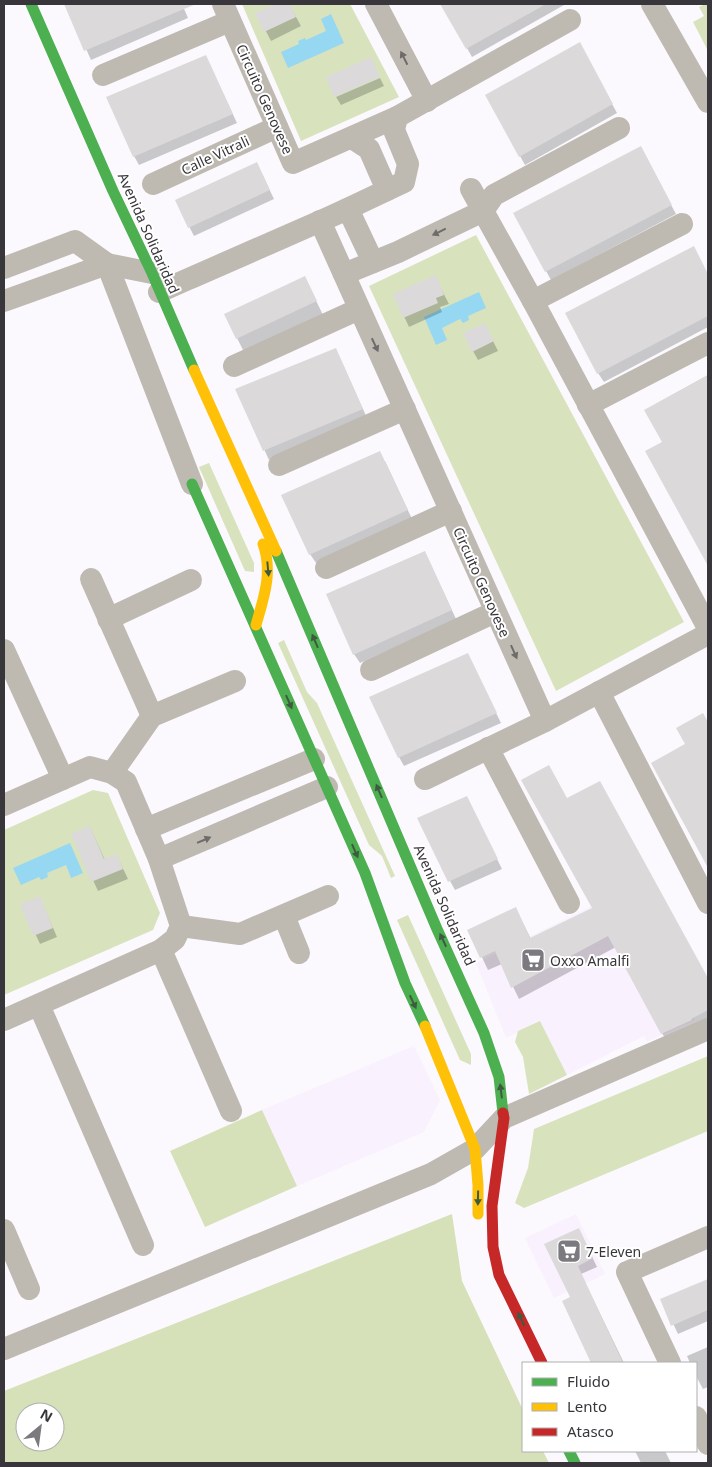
<svg xmlns="http://www.w3.org/2000/svg" width="712" height="1467" font-family="'Noto Sans',sans-serif">
  <style>
    .commercial { fill: #f9f1fe }
    .green { fill: #d8e3be }
    .forest { fill: #d6e1b9; fill-rule: evenodd }
    .water { fill: #96d7f2 }
    .shadow { fill: #0003 }
    .building { fill: #dcd9da }
    .lines { fill: none; stroke-linecap: round; stroke-linejoin: round }
    .street { stroke: #bebab2; stroke-width: 22 }
    .fast { stroke: #4caf50; stroke-width: 11 }
    .slow { stroke: #ffc107; stroke-width: 11 }
    .jam { stroke: #c62828; stroke-width: 11 }
    .oneway { fill: #6e6b6b }
    .oneway2 { fill: #3f5a41 }
    .labels { text-anchor: middle; dominant-baseline: central; stroke-width: 4; stroke-linejoin: round; paint-order: stroke }
    .street-label { font-size: 14px; fill: #39363b; stroke: #fff }
    .poi-label { font-size: 14px; fill: #39363b; stroke: #fff; text-anchor: start }
  </style>
  <rect width="100%" height="100%" fill="#fbf9fd"/>
  <g class="commercial">
    <polygon points="624,890 695,1020 647,1042 644,1036 567,1075 540,1022 506,1038 476,963"/>
    <polygon points="414,1046 440,1100 424,1132 297,1186 262,1110"/>
    <polygon points="576,1214 605,1274 554,1298 525,1238"/>
  </g>
  <g class="green">
    <polygon points="242,4 350,4 399,97 301,141"/>
    <polygon points="705,4 708,4 708,51 693,22 704,16 699,7"/>
    <polygon points="476,235 684,622 556,691 369,286"/>
    <polygon points="209,463 254,563 254,572 245,571 199,467"/>
    <polygon points="284,640 307,692 317,703 395,876 391,878 382,856 369,845 278,643"/>
    <polygon points="93,790 108,793 160,913 153,930 4,995 4,830"/>
    <polygon points="408,915 471,1054 471,1065 460,1060 397,920"/>
    <polygon points="540,1021 567,1075 529,1094 523,1057 515,1042 518,1031"/>
    <polygon points="708,1056 708,1131 524,1208 515,1203 528,1168 534,1129"/>
  </g>
  <g class="forest">
    <polygon points="262,1110 297,1186 205,1227 170,1151"/>
    <path d="M452 1214 462 1281 523 1410V1451H543L549 1463H4V1391ZM25 1412H55V1442H25Z"/>
  </g>
  <g class="water">
    <polygon points="331,14 344,43 288,68 281,52 299,44 298,41 305,38 306,40 326,31 321,19"/>
    <polygon points="479,292 486,308 468,316 469,320 463,323 460,319 442,328 447,340 436,345 424,317"/>
    <polygon points="70,843 83,873 71,878 66,865 47,873 48,877 41,880 39,877 21,885 13,868"/>
  </g>
  <g class="shadow">
    <polygon points="66,4 182,4 188,18 91,60"/>
    <polygon points="278,4 289,4 301,26 271,41 257,14"/>
    <polygon points="442,4 563,4 564,5 472,57"/>
    <polygon points="584,53 617,113 525,165 520,156"/>
    <polygon points="210,66 237,123 139,165 134,156"/>
    <polygon points="380,78 384,86 341,105 336,97"/>
    <polygon points="645,157 676,214 551,280 546,271"/>
    <polygon points="261,172 274,199 194,236 176,201"/>
    <polygon points="698,257 708,276 708,327 604,382 598,373"/>
    <polygon points="435,277 449,304 440,307 442,312 409,327 394,295"/>
    <polygon points="305,278 323,315 244,352 237,338"/>
    <polygon points="489,333 498,351 478,360 473,351"/>
    <polygon points="340,358 367,418 269,460 237,390"/>
    <polygon points="708,375 708,422 704,424 708,431 708,563 647,452 664,443 645,410"/>
    <polygon points="385,461 412,519 316,563 310,554"/>
    <polygon points="429,561 456,619 360,663 354,654"/>
    <polygon points="472,664 501,723 404,766 399,757"/>
    <polygon points="704,717 708,724 708,865 652,763 686,744"/>
    <polygon points="606,794 708,980 708,1026 669,1046 616,947 519,999 502,964 488,970 469,930 516,909 531,939 594,908 567,800"/>
    <polygon points="90,827 105,860 117,856 128,879 98,891 72,834"/>
    <polygon points="484,833 502,869 455,890 450,881"/>
    <polygon points="22,905 44,907 57,937 40,944"/>
    <polygon points="583,1238 597,1267 581,1274 624,1363 593,1363 564,1301 571,1298"/>
    <polygon points="708,1280 708,1321 678,1334 662,1300"/>
    <polygon points="708,1347 708,1387 703,1389 696,1376 696,1363 690,1363 687,1356"/>
    <polygon points="635,1451 665,1451 671,1463 641,1463"/>
  </g>
  <g class="building">
    <polygon points="64,4 196,4 84,51"/>
    <polygon points="275,4 290,4 296,17 264,32 255,13"/>
    <polygon points="440,4 546,4 466,49"/>
    <polygon points="580,42 613,104 519,157 485,95"/>
    <polygon points="206,55 233,114 133,157 106,97"/>
    <polygon points="371,57 380,77 334,97 326,77"/>
    <polygon points="641,146 672,205 545,272 513,213"/>
    <polygon points="257,162 270,190 188,228 175,200"/>
    <polygon points="694,246 708,274 708,316 597,374 565,313"/>
    <polygon points="436,275 444,295 436,298 438,303 403,318 393,294"/>
    <polygon points="305,276 317,301 236,339 224,314"/>
    <polygon points="485,323 494,341 472,352 463,333"/>
    <polygon points="336,348 363,409 263,451 235,389"/>
    <polygon points="708,375 708,566 645,451 662,442 644,410"/>
    <polygon points="380,451 408,510 309,555 281,495"/>
    <polygon points="425,551 452,610 353,655 326,594"/>
    <polygon points="468,653 497,713 398,758 369,697"/>
    <polygon points="703,713 708,722 708,868 651,763 685,744 676,728"/>
    <polygon points="549,765 567,798 600,781 708,978 708,1010 691,1019 692,1020 661,1034 608,936 511,988 495,951 480,958 467,930 516,907 530,938 592,908 521,780"/>
    <polygon points="467,796 498,859 448,882 417,818"/>
    <polygon points="90,826 104,859 117,854 123,869 91,882 71,833"/>
    <polygon points="40,896 53,928 33,936 20,904"/>
    <polygon points="579,1228 593,1258 578,1266 623,1363 591,1363 562,1301 570,1297 544,1244"/>
    <polygon points="708,1279 708,1310 671,1326 660,1299"/>
  </g>
  <g class="lines">
    <g class="street">
      <polyline points="223,4 293,163 397,117 570,20"/>
      <polyline points="376,4 427,101"/>
      <polyline points="652,4 708,102"/>
      <polyline points="103,75 230,21"/>
      <polyline points="352,138 369,149 387,190"/>
      <polyline points="153,184 277,127"/>
      <polyline points="471,189 483,211 494,195 619,128"/>
      <polyline points="348,209 373,262"/>
      <polyline points="320,221 545,721"/>
      <polyline points="4,268 75,241 107,264 192,484"/>
      <polyline points="344,274 398,252 483,211 533,301 708,628"/>
      <path d="M159 292 177 284 348 209 191 278 307 227C340 213 372 197 404 182L408 164 394 130 397 117"/>
      <polyline points="4,301 107,264 152,273"/>
      <polyline points="533,301 682,224"/>
      <polyline points="234,366 359,309"/>
      <polyline points="588,405 708,343"/>
      <polyline points="279,465 405,409"/>
      <polyline points="326,568 451,511"/>
      <polyline points="91,579 152,716"/>
      <polyline points="108,619 191,580"/>
      <polyline points="4,650 63,779"/>
      <polyline points="371,670 495,612"/>
      <polyline points="599,692 708,903"/>
      <polyline points="488,748 569,903"/>
      <polyline points="112,773 152,716 235,681"/>
      <polyline points="425,779 545,721 708,634"/>
      <polyline points="4,805 90,767 112,773 126,782 159,859 181,926 175,939 161,950 4,1020"/>
      <polyline points="146,829 314,759"/>
      <polyline points="159,859 327,787"/>
      <polyline points="284,916 299,953"/>
      <polyline points="181,926 240,934 328,896"/>
      <polyline points="161,950 231,1111"/>
      <polyline points="39,1005 143,1245"/>
      <polyline points="4,1230 29,1289"/>
      <polyline points="4,1349 431,1174 475,1149 504,1118 708,1029"/>
      <polyline points="670,1363 627,1272 708,1237"/>
      <polyline points="696,1417 708,1444"/>
    </g>
    <g class="fast">
      <polyline points="31,4 113,191 152,273 194,370"/>
      <polyline points="192,484 365,873 405,983 425,1026"/>
      <polyline points="276,551 437,929 484,1033 499,1077 503,1113"/>
      <polyline points="569,1451 575,1463"/>
    </g>
    <g class="slow">
      <polyline points="194,370 276,551"/>
      <path d="M256 625C264 597 273 572 263 544"/>
      <polyline points="425,1026 475,1149 478,1185 478,1214"/>
    </g>
    <polyline class="jam" points="503,1113 504,1118 492,1206 493,1247 499,1275 542,1363"/>
  </g>
  <defs><path id="oneway-solid" d="M-6-.8H1V-3.2L6.5 0L1 3.2V.8H-6Z" transform="scale(1.25)"/></defs>
  <g class="oneway">
    <use href="#oneway-solid" transform="translate(404 58) rotate(-117)"/>
    <use href="#oneway-solid" transform="translate(439 232) rotate(154)"/>
    <use href="#oneway-solid" transform="translate(375 345) rotate(65)"/>
    <use href="#oneway-solid" transform="translate(514 652) rotate(66)"/>
    <use href="#oneway-solid" transform="translate(204 840) rotate(-23)"/>
  </g>
  <g class="oneway2">
    <use href="#oneway-solid" transform="translate(268 569) rotate(85)"/>
    <use href="#oneway-solid" transform="translate(315 641) rotate(-113)"/>
    <use href="#oneway-solid" transform="translate(289 702) rotate(66)"/>
    <use href="#oneway-solid" transform="translate(379 791) rotate(-113)"/>
    <use href="#oneway-solid" transform="translate(355 851) rotate(66)"/>
    <use href="#oneway-solid" transform="translate(443 940) rotate(-115)"/>
    <use href="#oneway-solid" transform="translate(413 1002) rotate(65)"/>
    <use href="#oneway-solid" transform="translate(501 1091) rotate(-97)"/>
    <use href="#oneway-solid" transform="translate(478 1198) rotate(91)"/>
    <use href="#oneway-solid" transform="translate(521 1319) rotate(-116)"/>
  </g>
  <defs>
    <g id="supermarket-square" transform="scale(1.25)"><rect x="-9" y="-9" width="18" height="18" rx="4" fill="#7d7a7f" stroke="#fff"/><path d="M-6-5.5h2.5l.6 2H6L4.5 2H-2.5L-4.4-4H-6ZM-1.5 3.2a1.3 1.3 0 1 0 .1 0ZM3 3.2a1.3 1.3 0 1 0 .1 0Z" fill="#fff"/></g>
  </defs>
  <g fill-rule="evenodd">
    <use href="#supermarket-square" x="533" y="960"/>
    <use href="#supermarket-square" x="569" y="1251"/>
  </g>
  <g class="labels">
    <g class="street-label">
      <text transform="translate(265 99) rotate(66)">Circuito Genovese</text>
      <text transform="translate(215 155) rotate(-25)">Calle Vitrali</text>
      <text transform="translate(149 233) rotate(66)">Avenida Solidaridad</text>
      <text transform="translate(482 582) rotate(66)">Circuito Genovese</text>
      <text transform="translate(445 905) rotate(66)">Avenida Solidaridad</text>
    </g>
    <g class="poi-label">
      <text x="550" y="960">Oxxo Amalfi</text>
      <text x="586" y="1251">7-Eleven</text>
    </g>
  </g>
  <rect width="712" height="1467" fill="none" stroke="#39363b" stroke-width="10"/>
  <rect x="522" y="1362" width="175" height="90" fill="#ffffff" stroke="#b0afb1"/>
  <rect x="532" y="1378" width="25" height="8" fill="#4caf50" stroke="#b0afb1"/>
  <text x="567" y="1387" font-size="15" fill="#39363b">Fluido</text>
  <rect x="532" y="1403" width="25" height="8" fill="#ffc107" stroke="#b0afb1"/>
  <text x="567" y="1412" font-size="15" fill="#39363b">Lento</text>
  <rect x="532" y="1428" width="25" height="8" fill="#c62828" stroke="#b0afb1"/>
  <text x="567" y="1437" font-size="15" fill="#39363b">Atasco</text>
  <g transform="translate(40 1427) rotate(29)"><circle r="24" fill="#ffffff" stroke="#b0afb1"/>
  <path d="M0-4L9 19L0 12L-9 19Z" fill="#7d7a7f"/>
  <text y="-8" font-size="14" font-weight="bold" text-anchor="middle" fill="#39363b">N</text>
  </g>
</svg>
